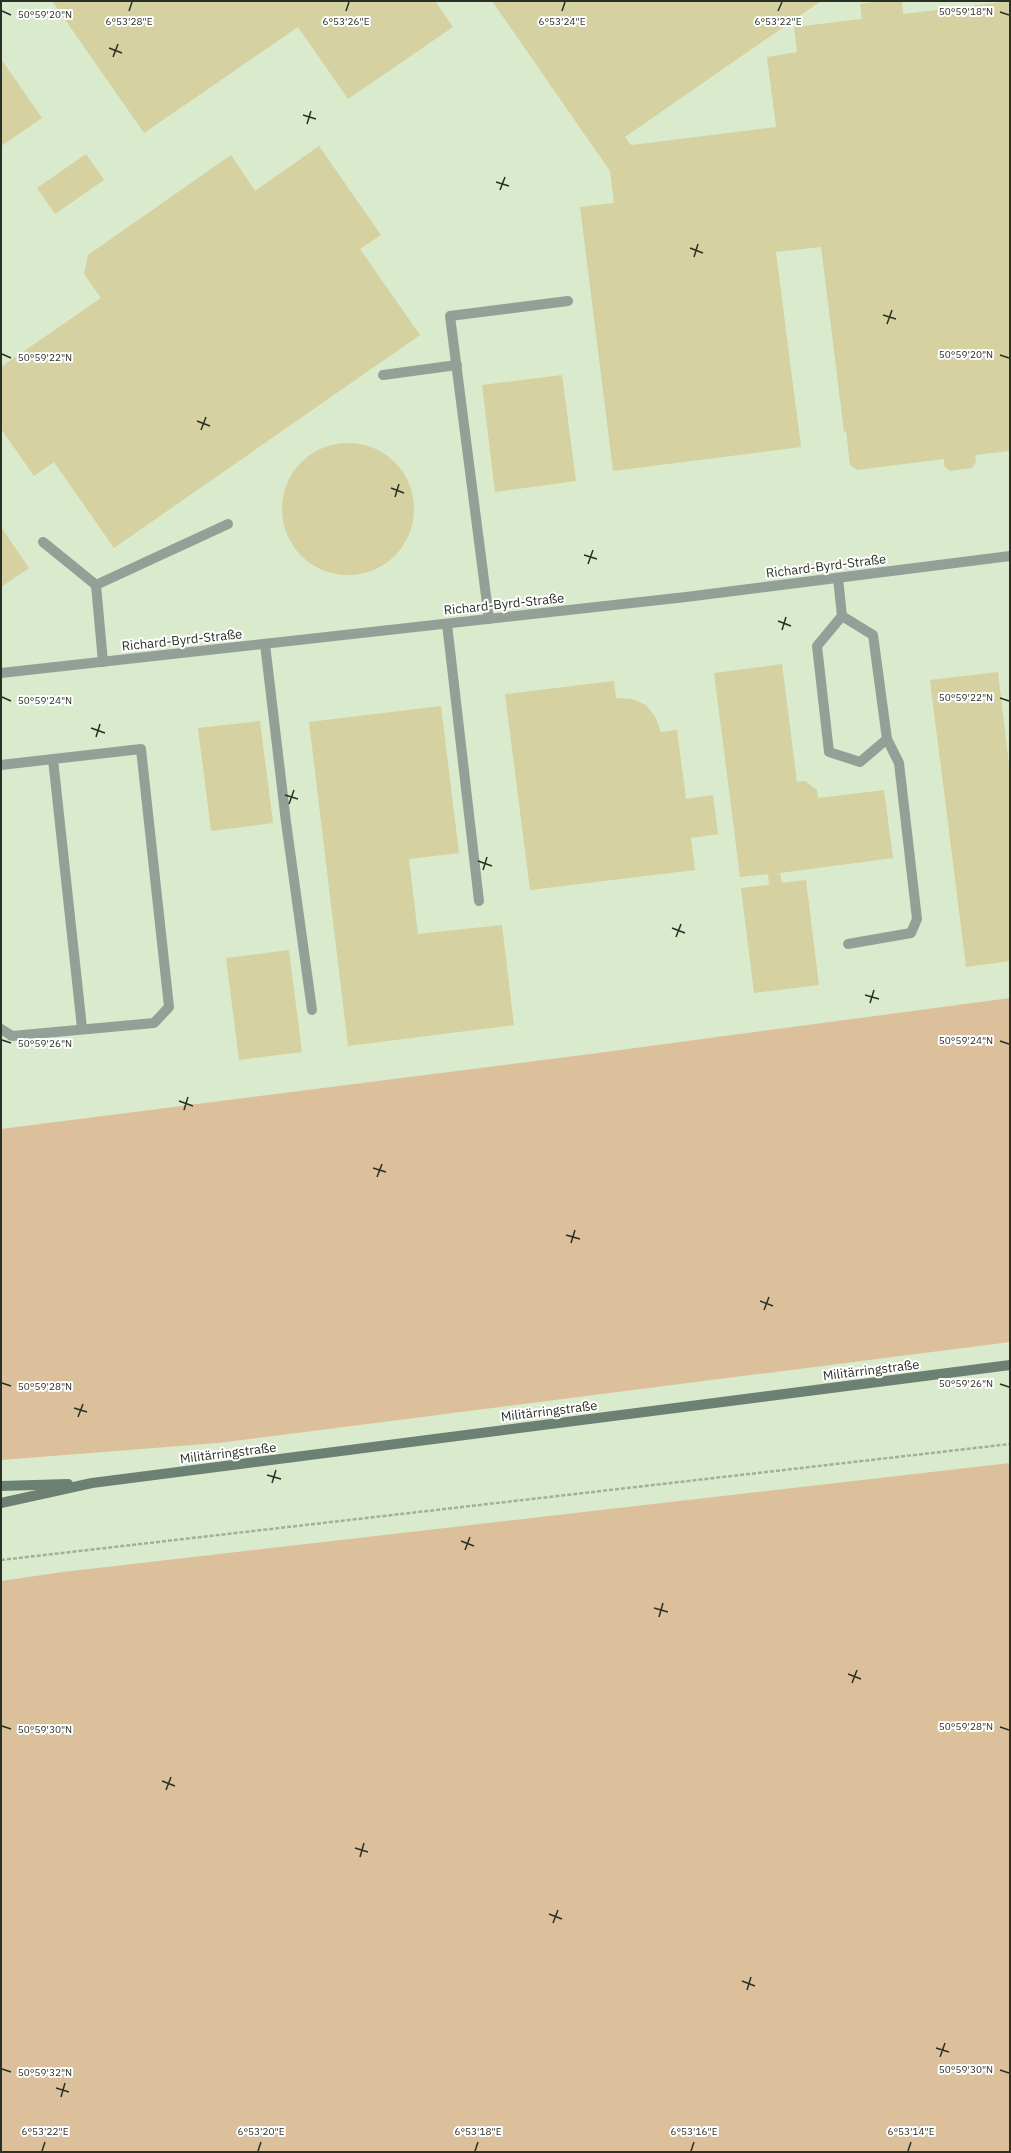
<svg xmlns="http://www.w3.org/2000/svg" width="1011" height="2153" font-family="'IBM Plex Sans',sans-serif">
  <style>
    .green { fill: #dcc09b }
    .building { fill: #d5d1a1 }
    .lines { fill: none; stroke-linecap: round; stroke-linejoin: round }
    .path { stroke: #a3b098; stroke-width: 2.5; stroke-dasharray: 4 2; stroke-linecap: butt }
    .lane { stroke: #93a098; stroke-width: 10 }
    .street { stroke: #93a098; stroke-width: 10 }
    .secondary { stroke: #6c8073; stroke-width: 10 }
    .ticks { fill: none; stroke: #2a3025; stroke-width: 1.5 }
    .labels { text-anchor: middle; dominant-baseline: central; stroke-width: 4; stroke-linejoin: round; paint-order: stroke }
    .street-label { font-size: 13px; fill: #2a3025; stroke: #fff }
    .ticks-label { font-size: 10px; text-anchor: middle; fill: #2a3025; stroke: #fff; stroke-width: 4; stroke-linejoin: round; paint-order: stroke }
  </style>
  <rect width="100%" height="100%" fill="#daeacc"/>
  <g class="green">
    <polygon points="1010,998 1010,1342 218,1443 1,1460 1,1129 598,1053"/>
    <polygon points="1010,1463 1010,2152 1,2152 1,1581 63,1572"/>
  </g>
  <g class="building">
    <polygon points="52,1 435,1 453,27 348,99 298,27 144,133"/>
    <polygon points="492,1 821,1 625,137 631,145 776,127 767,57 797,52 794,27 862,19 860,4 881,1 902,1 903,14 1010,1 1010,451 975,455 976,462 972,468 950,471 944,466 944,459 857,470 850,465 846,431 844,432 821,247 776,252 801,447 613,471 580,207 614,203 610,171"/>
    <polygon points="1,59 42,118 1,146"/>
    <polygon points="319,146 381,235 360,249 420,335 114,548 54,462 34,476 1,429 1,367 101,298 84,274 88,255 231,155 255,191"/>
    <polygon points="86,154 104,180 55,214 37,188"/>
    <polygon points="562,375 576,481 495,492 482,385"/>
    <circle cx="348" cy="509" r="66"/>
    <polygon points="1,527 29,568 1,587"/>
    <polygon points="782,664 797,782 805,781 817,790 818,798 884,790 893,858 780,873 782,883 806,880 819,985 754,993 741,888 769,885 768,874 740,877 714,673"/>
    <polygon points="998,672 1010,773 1010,961 966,967 930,680"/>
    <polygon points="614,681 616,698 632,699 646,705 656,718 661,732 677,730 686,799 713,795 718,834 691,838 695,870 530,890 505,694"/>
    <polygon points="441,706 459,853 409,859 418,934 502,925 514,1025 348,1046 309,722"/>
    <polygon points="260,721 273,823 211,831 198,728"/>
    <polygon points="289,950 302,1052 239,1060 226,958"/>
  </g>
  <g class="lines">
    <polyline class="path" points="1,1560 1010,1444"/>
    <g class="lane">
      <polyline points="383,375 457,365"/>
      <polyline points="43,542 96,585"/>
      <polyline points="838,578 842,616 817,646 829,752 860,762 887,739 873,635 842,616"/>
      <polyline points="489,619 450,316 568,301"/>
      <polyline points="447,624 479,901"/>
      <polyline points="265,644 286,822 312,1010"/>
      <polyline points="103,662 96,585 228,524"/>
      <polyline points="53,759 82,1028"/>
      <polyline points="1,765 141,749 169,1007 154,1023 12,1036 1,1029"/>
      <polyline points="848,944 911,933 917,919 899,763 887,739"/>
    </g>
    <polyline class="street" points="1,673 686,597 1010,556"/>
    <g class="secondary">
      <polyline points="1,1486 68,1484"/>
      <polyline points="1,1503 92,1483 1010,1365"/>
    </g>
  </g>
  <path class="ticks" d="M2 11 11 15M129 11 132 2M346 11 349 2M562 11 565 2M778 11 782 2M1000 12 1009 15M109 48 122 53M113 57 118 44M303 115 316 119M307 124 311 111M496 182 509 186M500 190 505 177M690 248 703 253M694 257 698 244M883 315 896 319M887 324 892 310M2 354 11 358M1000 355 1009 358M197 421 210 426M201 430 206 417M391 488 404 493M395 497 399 484M584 555 597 559M588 564 593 550M778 621 791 626M782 630 786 617M2 697 11 701M1000 698 1009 701M91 728 105 733M96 737 100 724M285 795 298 799M289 804 294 790M478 861 492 866M483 870 487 857M672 928 685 933M676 937 681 924M865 995 879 999M870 1003 874 990M2 1040 11 1043M1000 1041 1009 1044M179 1101 193 1106M184 1110 188 1097M373 1168 386 1172M377 1177 382 1164M566 1235 580 1239M571 1243 575 1230M760 1301 773 1306M764 1310 769 1297M2 1383 11 1386M1000 1384 1009 1387M74 1408 87 1412M78 1417 83 1404M267 1475 281 1479M272 1483 276 1470M461 1541 474 1546M465 1550 470 1537M654 1608 668 1612M659 1617 663 1603M848 1674 861 1679M852 1683 857 1670M2 1726 11 1729M1000 1727 1009 1730M162 1781 175 1786M166 1790 171 1777M355 1848 368 1852M360 1857 364 1843M549 1914 562 1919M553 1923 558 1910M742 1981 755 1986M747 1990 751 1977M936 2048 949 2052M940 2057 945 2043M2 2069 11 2072M1000 2070 1009 2073M56 2088 69 2092M61 2097 65 2083M42 2151 45 2142M258 2151 261 2142M475 2151 478 2142M691 2151 694 2142M908 2151 911 2142"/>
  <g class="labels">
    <g class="street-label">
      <text transform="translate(826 566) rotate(-7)">Richard-Byrd-Straße</text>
      <text transform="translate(504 604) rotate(-6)">Richard-Byrd-Straße</text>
      <text transform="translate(182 640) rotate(-6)">Richard-Byrd-Straße</text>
      <text transform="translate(871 1370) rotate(-7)">Militärringstraße</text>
      <text transform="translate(549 1411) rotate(-7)">Militärringstraße</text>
      <text transform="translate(228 1453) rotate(-7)">Militärringstraße</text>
    </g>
  </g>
  <g class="ticks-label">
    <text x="966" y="15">50°59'18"N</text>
    <text x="45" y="18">50°59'20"N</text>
    <text x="129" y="25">6°53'28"E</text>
    <text x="562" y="25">6°53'24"E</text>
    <text x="346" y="25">6°53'26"E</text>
    <text x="778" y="25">6°53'22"E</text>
    <text x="966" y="358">50°59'20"N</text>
    <text x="45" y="361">50°59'22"N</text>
    <text x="966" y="701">50°59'22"N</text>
    <text x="45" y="704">50°59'24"N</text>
    <text x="966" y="1044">50°59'24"N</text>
    <text x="45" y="1047">50°59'26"N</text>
    <text x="966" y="1387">50°59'26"N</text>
    <text x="45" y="1390">50°59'28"N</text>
    <text x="966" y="1730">50°59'28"N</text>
    <text x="45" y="1733">50°59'30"N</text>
    <text x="966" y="2073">50°59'30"N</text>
    <text x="45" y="2076">50°59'32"N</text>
    <text x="45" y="2135">6°53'22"E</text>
    <text x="261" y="2135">6°53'20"E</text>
    <text x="478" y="2135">6°53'18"E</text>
    <text x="694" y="2135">6°53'16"E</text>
    <text x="911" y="2135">6°53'14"E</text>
  </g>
  <rect width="1011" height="2153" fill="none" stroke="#2a3025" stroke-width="4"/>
</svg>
